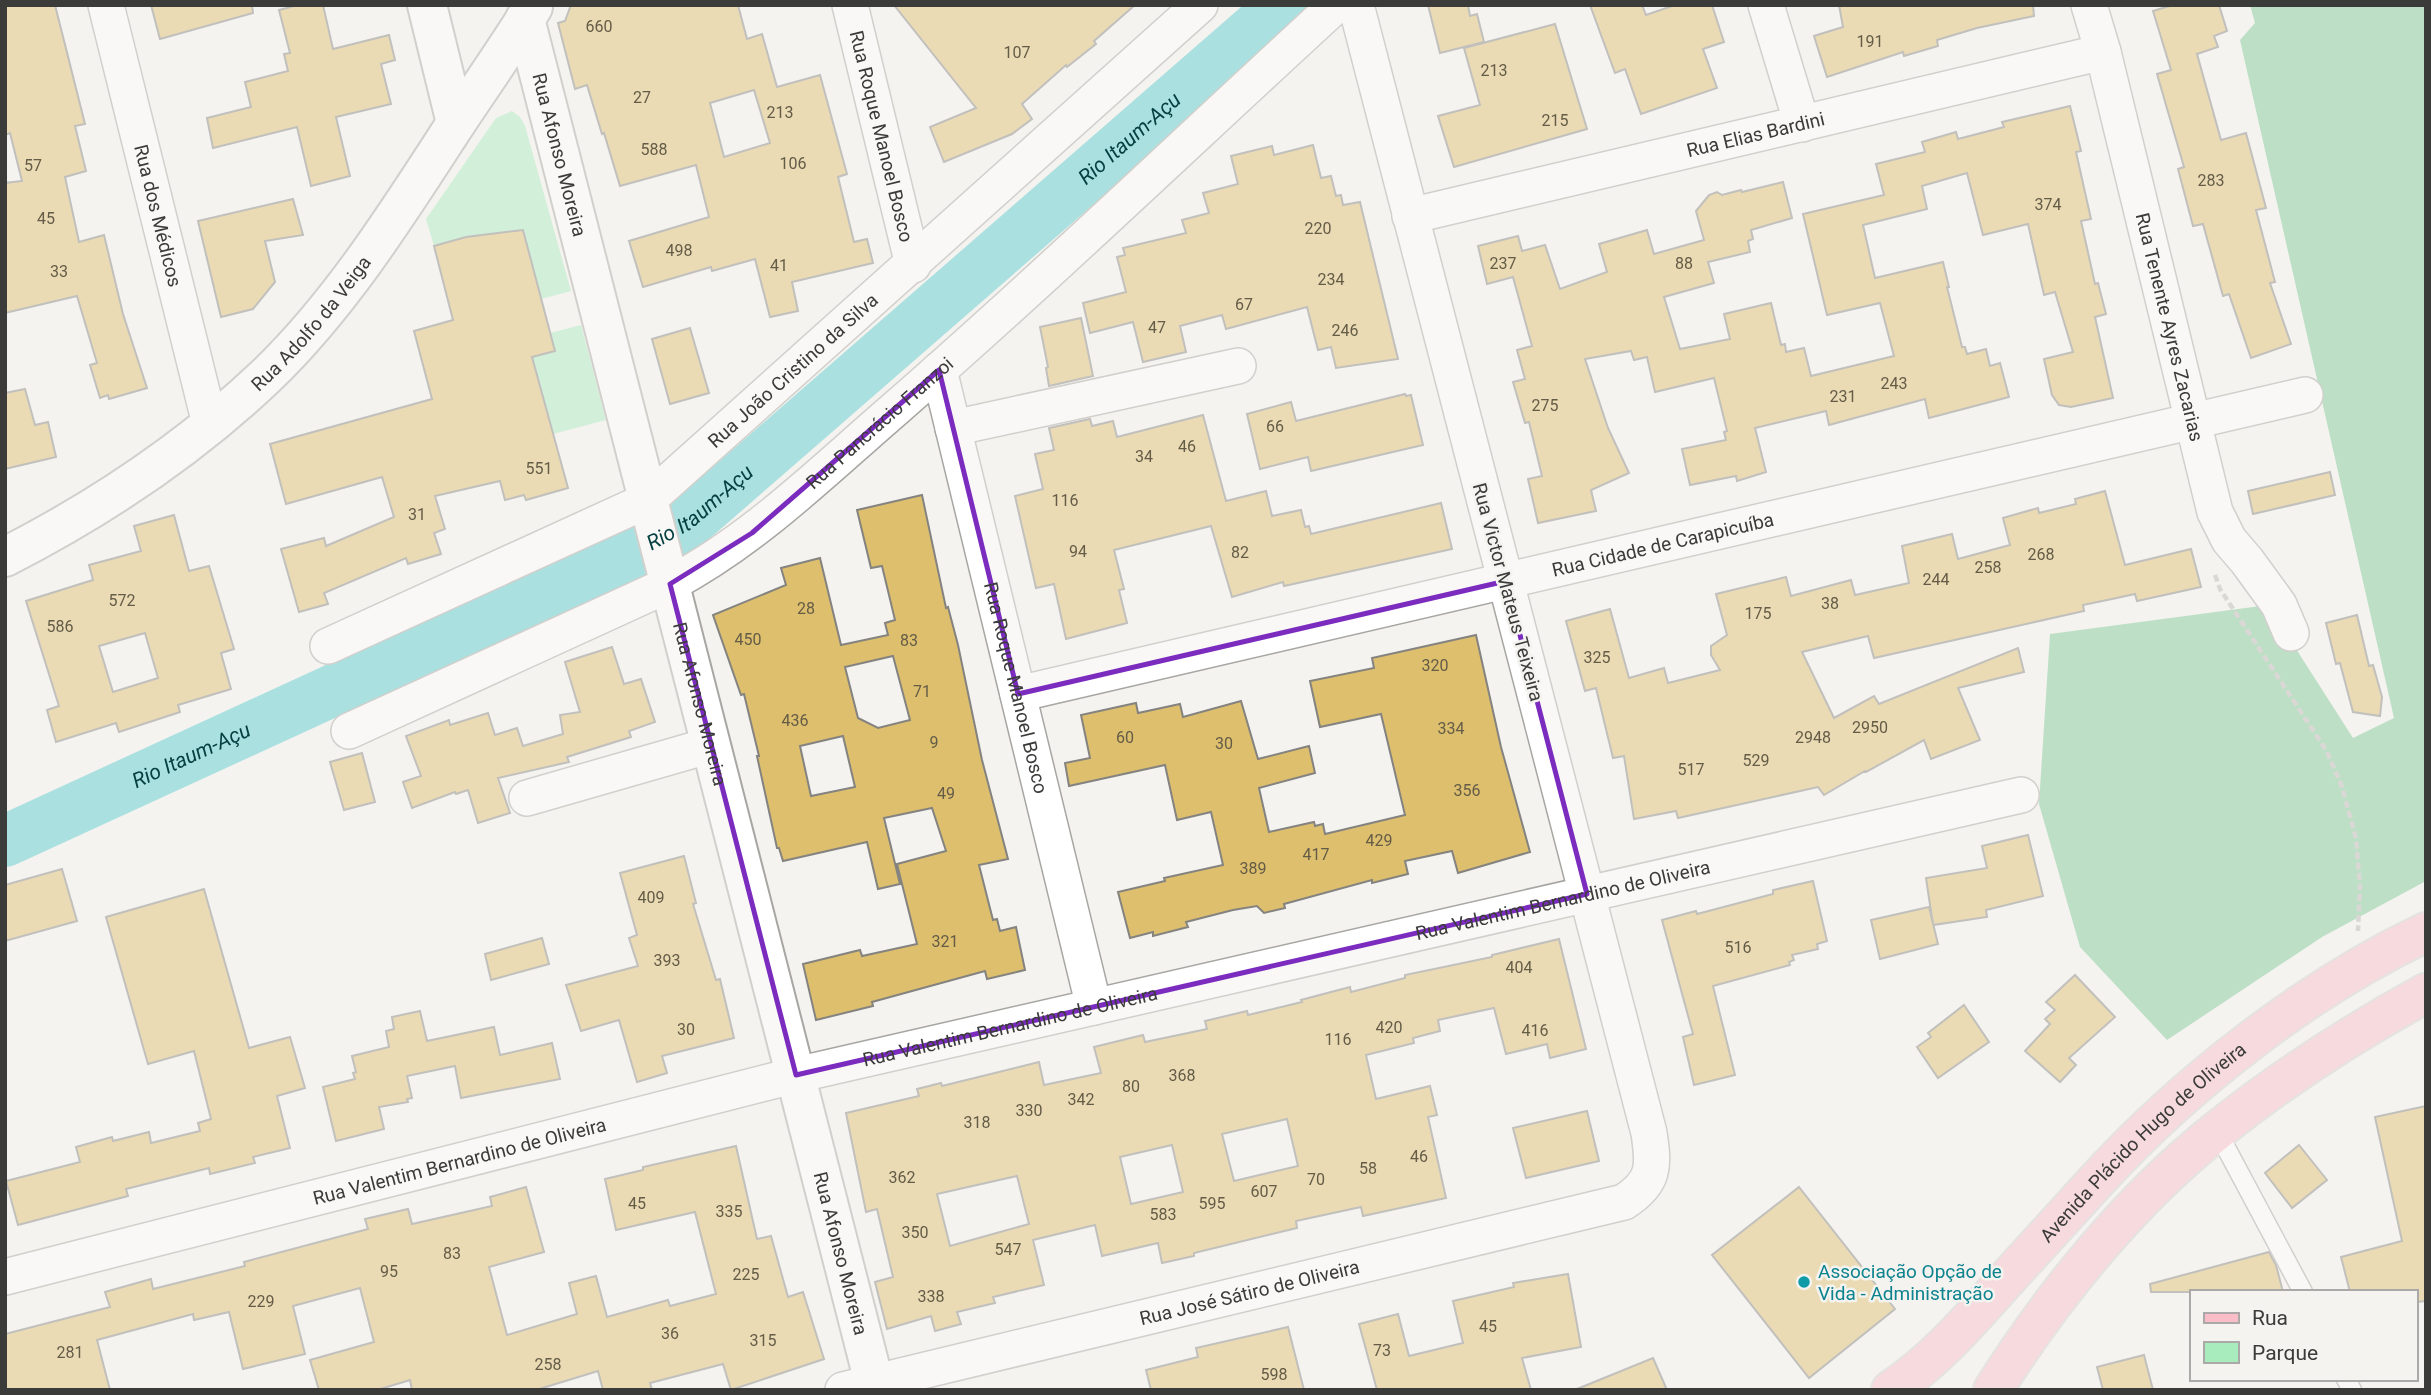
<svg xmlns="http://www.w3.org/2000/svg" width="2431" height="1395" font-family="Roboto,sans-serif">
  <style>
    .green { fill: #a8ecbe }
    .forest { fill: #7ac896 }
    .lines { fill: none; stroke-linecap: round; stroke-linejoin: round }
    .river { stroke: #50cacf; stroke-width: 52 }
    .building { fill: #ddbf6d; stroke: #848380; stroke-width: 2; fill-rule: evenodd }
    .service-casing { stroke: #a7a6a3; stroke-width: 21 }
    .minor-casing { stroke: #a7a6a3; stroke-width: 38 }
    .tertiary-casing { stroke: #a7a6a3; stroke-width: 42 }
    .primary-casing { stroke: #d0d0d0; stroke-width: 42 }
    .path { stroke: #b9b8b5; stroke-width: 4.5; stroke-dasharray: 7 3.5; stroke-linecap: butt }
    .service { stroke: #fff; stroke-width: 18 }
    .minor { stroke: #fff; stroke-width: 35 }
    .tertiary { stroke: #fff; stroke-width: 38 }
    .primary { stroke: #fabdc8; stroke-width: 38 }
    .marked { fill: none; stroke: #7b2cbf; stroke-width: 5; stroke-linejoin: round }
    .culture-dot { fill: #0f9aa8; stroke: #f4f3ef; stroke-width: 2.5 }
    .labels { text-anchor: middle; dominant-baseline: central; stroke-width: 5; stroke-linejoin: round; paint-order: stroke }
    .number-label { font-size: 16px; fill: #645c47 }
    .street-label { font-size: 19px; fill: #3b3b3a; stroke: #f4f3ef }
    .culture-label { font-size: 19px; fill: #0d838f; stroke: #f4f3ef; text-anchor: start }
    .water-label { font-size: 21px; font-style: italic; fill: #064042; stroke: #f4f3ef }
  </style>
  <rect width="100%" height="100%" fill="#f4f3ef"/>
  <g class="green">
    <polygon points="512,111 520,117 525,126 571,291 541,299 523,230 466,237 434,246 426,219 496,118"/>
    <polygon points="581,325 606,420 553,434 532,357 555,351 550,333"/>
  </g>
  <polygon class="forest" points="2250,5 2426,5 2426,881 2322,937 2167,1040 2080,947 2039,804 2050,634 2268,605 2353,738 2394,718 2240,40 2255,23"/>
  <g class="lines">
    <path class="river" id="s1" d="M5 841 636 551 688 523 1283 5"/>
  </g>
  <g class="building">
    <polygon points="5,5 55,5 85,124 75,126 86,171 65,177 79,242 104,235 123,314 147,388 109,399 108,395 100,398 90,365 97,363 77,296 5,313 5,183 22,181 10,133 5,135"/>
    <polygon points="151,5 252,5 253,13 160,39"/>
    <polygon points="298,5 323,5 333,49 389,35 395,60 381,64 391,104 336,117 350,176 311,186 297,127 213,148 207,118 251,107 245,82 288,71 284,54 290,53 279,10"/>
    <path d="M571 5H738L747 39 762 34 777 87 820 75 847 174 838 177 854 242 867 239 873 263 792 282 798 311 770 317 755 259 712 271 711 267 643 287 629 241 709 217 696 165 620 186 604 133 602 134 587 85 575 89 558 23 565 21ZM754 90 770 143 724 157 710 103Z"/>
    <polygon points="894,5 1135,5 1094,41 1096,44 1067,67 1066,65 1022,104 1032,119 1012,134 944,162 930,127 976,108"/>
    <polygon points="1428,5 1468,5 1470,16 1477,14 1484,42 1440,53"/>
    <polygon points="1590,5 1642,5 1646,15 1675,5 1712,5 1724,42 1703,49 1717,88 1641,114 1625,69 1615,73"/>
    <polygon points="1839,5 2033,5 2034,16 1977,28 1937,40 1938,46 1904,56 1903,52 1827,77 1814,36 1843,27"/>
    <polygon points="2173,5 2219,5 2227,31 2214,36 2218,47 2197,54 2221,140 2246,133 2266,208 2256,210 2275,282 2270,283 2291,344 2251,358 2229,294 2223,296 2203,224 2193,226 2178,169 2184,167 2157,74 2171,70 2153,11"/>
    <polygon points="1555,24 1587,129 1454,167 1438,116 1480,105 1464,48"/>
    <polygon points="2070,106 2081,151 2076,152 2091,219 2081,221 2095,284 2098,283 2106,314 2095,317 2113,398 2071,407 2059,405 2052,395 2044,359 2073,352 2055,292 2044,295 2028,224 1983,235 1967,173 1922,186 1927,209 1863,225 1875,278 1943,262 1949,287 1947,287 1962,347 1965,347 1967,354 1986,349 1990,366 2000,363 2009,397 1929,418 1925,399 1829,425 1826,411 1755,428 1766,472 1737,481 1736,476 1690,485 1682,449 1726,440 1724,432 1727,431 1714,378 1655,392 1647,357 1634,360 1631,351 1585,359 1608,428 1629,473 1591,490 1596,511 1538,523 1528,479 1542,476 1529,422 1525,423 1513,382 1525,379 1517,350 1532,346 1513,277 1487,284 1478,246 1518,236 1522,251 1545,245 1560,289 1607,272 1599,244 1647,230 1654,254 1704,240 1696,211 1709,195 1717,192 1722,195 1741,190 1742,192 1783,182 1792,218 1751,230 1753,239 1748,241 1750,252 1708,262 1714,283 1664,297 1680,349 1730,339 1724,314 1771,303 1781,345 1785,344 1786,352 1804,348 1811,376 1894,356 1880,303 1827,315 1803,214 1884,195 1876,164 1925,152 1922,142 1956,132 1958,139 2004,127 2002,122"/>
    <polygon points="1313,145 1321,178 1331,176 1336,196 1341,195 1343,205 1360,202 1398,359 1336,368 1331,347 1318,350 1307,307 1226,329 1222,315 1180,326 1186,352 1143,362 1133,322 1090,333 1083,303 1126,292 1117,257 1125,255 1123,248 1186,233 1182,220 1209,213 1203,193 1238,184 1231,156 1272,146 1274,155"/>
    <polygon points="293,199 303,235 265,241 275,282 253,309 221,317 198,221"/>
    <polygon points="523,230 555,351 532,357 568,488 526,500 524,495 505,500 500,481 435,496 445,529 434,533 441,554 408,564 406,558 324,593 328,604 299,612 281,549 324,538 326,546 394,517 382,477 286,504 270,444 432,399 414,331 453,320 434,246 466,237"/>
    <polygon points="1081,318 1093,376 1049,386 1046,368 1048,367 1040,327"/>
    <polygon points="690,328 709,393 670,404 652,339"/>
    <polygon points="25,389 35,425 48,422 56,457 5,469 5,393"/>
    <polygon points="1405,394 1406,396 1411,395 1423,445 1311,471 1308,457 1260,469 1247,414 1291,402 1296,421"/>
    <polygon points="1203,415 1226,501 1266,491 1272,516 1301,510 1305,527 1309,526 1311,534 1441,503 1452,549 1284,586 1283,582 1232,597 1211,526 1114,550 1124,589 1119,590 1127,623 1066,639 1054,584 1036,588 1015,496 1043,489 1035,454 1054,450 1049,428 1090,419 1092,426 1113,421 1117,437"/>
    <polygon points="2330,472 2335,495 2253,514 2248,491"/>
    <polygon points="2105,491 2125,565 2191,549 2201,587 2137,601 2135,594 2112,599 2083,605 2084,611 1874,658 1868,636 1802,652 1834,718 1874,696 1879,704 2018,648 2024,672 1958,688 1980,740 1931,759 1924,740 1866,772 1865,771 1824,795 1818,787 1678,818 1676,811 1634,819 1624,756 1613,758 1596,688 1585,691 1566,621 1610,609 1629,678 1664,668 1668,683 1720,670 1711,655 1711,646 1727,635 1716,594 1786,577 1791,596 1851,580 1855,595 1909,583 1902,546 1952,534 1958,559 2010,545 2003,518 2038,508 2039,513 2076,504 2075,499"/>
    <path d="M922 495 946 608 948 607 958 645 982 760 1008 859 979 865 993 920 997 919 1000 931 1016 927 1025 970 987 979 985 971 872 1002 873 1006 816 1020 803 964 860 950 862 956 917 944 897 864 946 851 932 808 884 818 900 884 878 889 867 842 783 861 779 848H777L757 756H759L744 694 741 695 713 615 786 585 781 568 820 558 841 645 888 635 885 623 895 620 882 566 871 568 857 510ZM893 656 910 720 878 728 858 718 845 667ZM843 736 855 787 811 796 800 746Z"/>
    <path d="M174 515 189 571 209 566 234 649 221 653 231 689 178 705 180 712 119 732 116 723 56 742 47 710 59 706 26 601 93 580 89 565 141 551 134 526ZM145 633 158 678 113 692 99 646Z"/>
    <polygon points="2357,615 2369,666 2373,665 2382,697 2380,716 2353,712 2340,663 2336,664 2326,623"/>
    <polygon points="1476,635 1501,747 1530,852 1458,873 1452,851 1405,861 1408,874 1372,883 1372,880 1284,904 1285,908 1264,913 1257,906 1233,910 1186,922 1188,927 1153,936 1153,932 1130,938 1118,892 1165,881 1164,878 1223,865 1211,812 1177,820 1165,765 1069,786 1065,763 1090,758 1081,715 1136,703 1138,713 1180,704 1183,717 1241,701 1258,759 1309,746 1315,773 1259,788 1269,832 1314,822 1315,826 1323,824 1325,834 1405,815 1381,714 1320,727 1310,681 1374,668 1372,658"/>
    <polygon points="612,647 624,684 641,679 655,722 629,731 631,737 567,757 569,762 498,778 510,813 478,823 468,790 456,794 455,792 412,808 403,782 421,776 406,736 449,720 450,725 488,713 495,735 517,728 523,746 563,734 560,715 580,712 565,662"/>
    <polygon points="362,753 375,802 344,810 330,762"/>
    <polygon points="2028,835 2043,896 1986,910 1987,917 1933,925 1926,878 1987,868 1982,846"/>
    <polygon points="684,856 696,903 693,904 716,980 720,979 734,1038 662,1056 667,1073 637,1082 619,1020 581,1031 566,985 638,966 629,938 637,935 620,873"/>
    <polygon points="62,869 77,921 5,941 5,885"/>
    <polygon points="1813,881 1827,941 1817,944 1818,949 1792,955 1794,960 1789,962 1790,965 1713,986 1735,1075 1694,1085 1683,1037 1693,1034 1662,920 1696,911 1697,914 1773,894 1773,890"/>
    <polygon points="204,889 249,1048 290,1037 305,1088 277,1096 290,1148 253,1157 255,1163 210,1174 209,1168 126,1189 128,1196 18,1225 6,1181 80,1162 76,1147 112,1137 113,1141 149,1132 151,1143 200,1131 198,1123 211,1119 194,1051 148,1064 106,917"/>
    <polygon points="1929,907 1938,944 1880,959 1871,920"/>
    <polygon points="542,938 549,964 491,980 485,954"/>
    <path d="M1559 939 1586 1049 1550 1058 1547 1044 1506 1054 1494 1008 1438 1020 1440 1031 1413 1038 1414 1043 1366 1055 1376 1099 1430 1086 1437 1115 1428 1117 1446 1198 1363 1216 1361 1207 1296 1221 1297 1228 1194 1253V1256L1162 1263 1158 1243 1102 1256 1095 1225 1033 1240 1044 1285 993 1297 995 1303 957 1312 961 1324 935 1331 931 1316 887 1329 875 1282 893 1277 877 1209 866 1212 846 1113 919 1096 917 1089 941 1083 942 1086 1039 1062 1044 1085 1101 1073 1094 1047 1143 1035 1145 1042 1207 1029 1205 1021 1247 1011 1248 1015 1302 1002 1301 1000 1350 987 1351 992 1405 978V975L1492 957V955ZM1287 1119 1298 1166 1234 1181 1222 1134ZM1172 1145 1183 1192 1131 1204 1120 1157ZM1017 1176 1029 1224 950 1246 937 1194Z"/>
    <polygon points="2075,975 2115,1017 2069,1058 2076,1065 2060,1082 2025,1051 2050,1024 2045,1019 2055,1010 2046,1002"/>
    <polygon points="1964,1005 1989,1042 1938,1078 1917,1047 1931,1037 1928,1033"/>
    <polygon points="420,1011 427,1041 494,1027 500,1055 552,1043 560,1079 461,1098 455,1066 407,1076 412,1098 407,1099 408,1102 379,1107 384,1129 336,1141 323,1087 355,1079 353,1073 356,1072 352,1056 389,1047 386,1031 394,1029 392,1017"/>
    <polygon points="2426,1106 2426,1301 2416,1302 2415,1292 2350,1292 2341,1257 2402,1241 2375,1117"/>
    <polygon points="1587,1111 1599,1161 1526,1178 1513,1128"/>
    <polygon points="2299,1145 2327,1180 2292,1208 2265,1173"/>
    <polygon points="736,1146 757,1239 771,1236 788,1297 803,1292 824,1359 731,1390 723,1364 650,1383 652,1390 603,1390 598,1371 536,1390 412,1390 410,1380 377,1390 319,1390 310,1360 374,1342 360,1288 293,1306 305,1354 243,1369 229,1312 194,1320 193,1314 97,1340 110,1390 5,1390 5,1334 110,1307 105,1292 151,1279 153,1289 245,1266 244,1262 368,1229 365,1219 408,1209 412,1224 492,1206 490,1197 526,1187 544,1252 489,1267 507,1335 577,1314 569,1283 596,1276 607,1317 668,1300 670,1306 716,1294 695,1212 616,1230 605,1179 643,1170 643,1167"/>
    <polygon points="1799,1187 1895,1309 1809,1378 1712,1255"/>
    <polygon points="2269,1252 2276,1265 2283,1292 2151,1292 2150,1284"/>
    <polygon points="1568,1274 1581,1347 1522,1358 1531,1390 1377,1390 1359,1324 1398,1314 1409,1356 1463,1343 1453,1301 1514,1287 1513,1283"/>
    <polygon points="1288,1327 1304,1390 1151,1390 1146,1370 1198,1357 1196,1348"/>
    <polygon points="2144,1355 2153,1390 2103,1390 2097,1367"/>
    <polygon points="1653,1358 1667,1390 1577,1390 1577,1389"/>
  </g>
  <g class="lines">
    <g class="service-casing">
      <g id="service">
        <polyline points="2217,1131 2303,1292"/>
        <polyline points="2346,1379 2352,1390"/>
      </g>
    </g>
    <g class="minor-casing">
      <g id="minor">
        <path id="s2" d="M106 5 210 424"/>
        <path id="s3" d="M850 5 913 265"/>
        <polyline points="1766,5 1802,124"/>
        <path id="s4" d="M2089 5 2103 52 2215 512 2229 540 2247 561 2279 605 2291 633"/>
        <path id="s5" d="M1410 216 2103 52"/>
        <path id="s6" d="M939 370 1094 1007"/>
        <polyline points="953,428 1238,366"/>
        <path id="s7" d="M328 646 648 500 1200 5"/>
        <path id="s8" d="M1018 694 2305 395"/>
        <path id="s9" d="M349 731 670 584C755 539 823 471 895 409 1045 278 1189 140 1336 5"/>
        <polyline points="527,798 711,745"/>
        <path id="s10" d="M5 1277 796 1075 2021 795"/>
        <path id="s11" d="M843 1390 1624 1202C1655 1182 1654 1166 1649 1133L1356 5"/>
      </g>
    </g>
    <g class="tertiary-casing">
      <g id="tertiary">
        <polyline points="427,5 456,123"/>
        <path id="s12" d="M525 19 876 1390"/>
        <path id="s13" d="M5 557C99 509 189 449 266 376 339 306 396 216 451 131 478 90 507 49 533 7"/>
      </g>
    </g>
    <g class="primary-casing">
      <g id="primary">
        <path id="s14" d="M1891 1390C1935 1361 1970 1320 2005 1281 2036 1247 2067 1213 2098 1179 2186 1083 2308 988 2426 932"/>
        <path d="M1993 1390C2053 1295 2130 1200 2218 1130 2283 1078 2353 1033 2426 993"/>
      </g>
    </g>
    <polyline class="path" points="2215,575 2220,589 2326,750 2341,784 2356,838 2360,886 2358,931"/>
    <use href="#service" class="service"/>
    <use href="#minor" class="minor"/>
    <use href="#tertiary" class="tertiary"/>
    <use href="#primary" class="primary"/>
  </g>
  <path d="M0 0H2431V1395H0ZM939 370 1018 694 1506 581 1587 894 796 1075 670 584 752 533Z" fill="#f4f3ef" fill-opacity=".55" fill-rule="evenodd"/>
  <path class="marked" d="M939 370 1018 694 1506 581 1587 894 796 1075 670 584 752 533Z"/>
  <circle class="culture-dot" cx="1804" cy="1282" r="7"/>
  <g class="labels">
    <g class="number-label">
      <text x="599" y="26">660</text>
      <text x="1870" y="41">191</text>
      <text x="1017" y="52">107</text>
      <text x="1494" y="70">213</text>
      <text x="642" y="97">27</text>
      <text x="780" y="112">213</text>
      <text x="1555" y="120">215</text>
      <text x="654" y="149">588</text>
      <text x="793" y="163">106</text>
      <text x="33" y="165">57</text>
      <text x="2211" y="180">283</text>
      <text x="2048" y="204">374</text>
      <text x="46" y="218">45</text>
      <text x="1318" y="228">220</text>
      <text x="679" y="250">498</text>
      <text x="1503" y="263">237</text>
      <text x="1684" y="263">88</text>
      <text x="779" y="265">41</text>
      <text x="59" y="271">33</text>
      <text x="1331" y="279">234</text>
      <text x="1244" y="304">67</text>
      <text x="1157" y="327">47</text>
      <text x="1345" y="330">246</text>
      <text x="1894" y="383">243</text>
      <text x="1843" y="396">231</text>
      <text x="1545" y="405">275</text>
      <text x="1275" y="426">66</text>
      <text x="1187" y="446">46</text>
      <text x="1144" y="456">34</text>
      <text x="539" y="468">551</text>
      <text x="1065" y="500">116</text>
      <text x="417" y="514">31</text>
      <text x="1078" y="551">94</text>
      <text x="1240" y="552">82</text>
      <text x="2041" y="554">268</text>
      <text x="1988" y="567">258</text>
      <text x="1936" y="579">244</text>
      <text x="122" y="600">572</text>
      <text x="1830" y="603">38</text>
      <text x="806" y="608">28</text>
      <text x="1758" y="613">175</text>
      <text x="60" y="626">586</text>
      <text x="748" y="639">450</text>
      <text x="909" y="640">83</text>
      <text x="1597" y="657">325</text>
      <text x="1435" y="665">320</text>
      <text x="922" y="691">71</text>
      <text x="795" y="720">436</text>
      <text x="1870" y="727">2950</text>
      <text x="1451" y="728">334</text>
      <text x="1125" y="737">60</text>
      <text x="1813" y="737">2948</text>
      <text x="934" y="742">9</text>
      <text x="1224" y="743">30</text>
      <text x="1756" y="760">529</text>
      <text x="1691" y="769">517</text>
      <text x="1467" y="790">356</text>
      <text x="946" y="793">49</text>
      <text x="1379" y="840">429</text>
      <text x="1316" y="854">417</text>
      <text x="1253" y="868">389</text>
      <text x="651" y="897">409</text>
      <text x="945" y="941">321</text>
      <text x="1738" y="947">516</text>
      <text x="667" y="960">393</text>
      <text x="1519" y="967">404</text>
      <text x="1389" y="1027">420</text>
      <text x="686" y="1029">30</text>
      <text x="1535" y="1030">416</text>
      <text x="1338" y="1039">116</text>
      <text x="1182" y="1075">368</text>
      <text x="1131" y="1086">80</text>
      <text x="1081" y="1099">342</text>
      <text x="1029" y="1110">330</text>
      <text x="977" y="1122">318</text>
      <text x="1419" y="1156">46</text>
      <text x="1368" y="1168">58</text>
      <text x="902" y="1177">362</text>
      <text x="1316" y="1179">70</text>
      <text x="1264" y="1191">607</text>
      <text x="637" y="1203">45</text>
      <text x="1212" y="1203">595</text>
      <text x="729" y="1211">335</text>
      <text x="1163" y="1214">583</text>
      <text x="915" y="1232">350</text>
      <text x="1008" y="1249">547</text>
      <text x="452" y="1253">83</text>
      <text x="389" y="1271">95</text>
      <text x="746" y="1274">225</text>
      <text x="931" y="1296">338</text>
      <text x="261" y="1301">229</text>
      <text x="1488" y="1326">45</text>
      <text x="670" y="1333">36</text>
      <text x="763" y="1340">315</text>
      <text x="1382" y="1350">73</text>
      <text x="70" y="1352">281</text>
      <text x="548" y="1364">258</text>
      <text x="1274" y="1374">598</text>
    </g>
    <g class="street-label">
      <text stroke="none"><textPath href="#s5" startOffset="355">Rua Elias Bardini</textPath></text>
      <text stroke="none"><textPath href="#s3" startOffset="135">Rua Roque Manoel Bosco</textPath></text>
      <text stroke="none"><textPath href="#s12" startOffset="140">Rua Afonso Moreira</textPath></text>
      <text stroke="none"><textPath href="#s2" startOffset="217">Rua dos Médicos</textPath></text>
      <text stroke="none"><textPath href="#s13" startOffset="388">Rua Adolfo da Veiga</textPath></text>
      <text stroke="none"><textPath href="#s4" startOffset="332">Rua Tenente Ayres Zacarias</textPath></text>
      <text stroke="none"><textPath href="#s7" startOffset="546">Rua João Cristino da Silva</textPath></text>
      <text stroke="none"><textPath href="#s9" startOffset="618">Rua Pancrácio Franzoi</textPath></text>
      <text stroke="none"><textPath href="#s8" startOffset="662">Rua Cidade de Carapicuíba</textPath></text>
      <text transform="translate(1508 592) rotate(75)">Rua Victor Mateus Teixeira</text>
      <text stroke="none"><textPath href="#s6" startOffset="327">Rua Roque Manoel Bosco</textPath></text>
      <text stroke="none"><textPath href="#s12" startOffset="707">Rua Afonso Moreira</textPath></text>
      <text stroke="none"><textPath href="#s10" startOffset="1603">Rua Valentim Bernardino de Oliveira</textPath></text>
      <text stroke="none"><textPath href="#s10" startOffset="1036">Rua Valentim Bernardino de Oliveira</textPath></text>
      <text stroke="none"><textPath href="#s14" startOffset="354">Avenida Plácido Hugo de Oliveira</textPath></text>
      <text stroke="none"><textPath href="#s10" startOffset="469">Rua Valentim Bernardino de Oliveira</textPath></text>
      <text stroke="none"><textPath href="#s12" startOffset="1274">Rua Afonso Moreira</textPath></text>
      <text stroke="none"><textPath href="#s11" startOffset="418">Rua José Sátiro de Oliveira</textPath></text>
    </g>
    <g class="culture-label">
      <text x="1818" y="1271">Associação Opção de<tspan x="1818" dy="22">Vida - Administração</tspan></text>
    </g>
    <g class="water-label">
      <text stroke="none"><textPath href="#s1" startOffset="1339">Rio Itaum-Açu</textPath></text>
      <text stroke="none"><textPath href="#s1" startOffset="772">Rio Itaum-Açu</textPath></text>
      <text stroke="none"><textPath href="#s1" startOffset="205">Rio Itaum-Açu</textPath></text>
    </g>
  </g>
  <rect width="2431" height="1395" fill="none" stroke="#3b3b3a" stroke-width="14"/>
  <rect x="2190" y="1290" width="228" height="91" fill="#f4f3ef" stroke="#aaa9a7" stroke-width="2"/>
  <rect x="2204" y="1313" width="35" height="10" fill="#fabdc8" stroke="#aaa9a7" stroke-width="2"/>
  <text x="2252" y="1325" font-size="21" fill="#3b3b3a">Rua</text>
  <rect x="2204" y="1342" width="35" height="21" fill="#a8ecbe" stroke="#aaa9a7" stroke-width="2"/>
  <text x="2252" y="1360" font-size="21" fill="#3b3b3a">Parque</text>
</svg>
